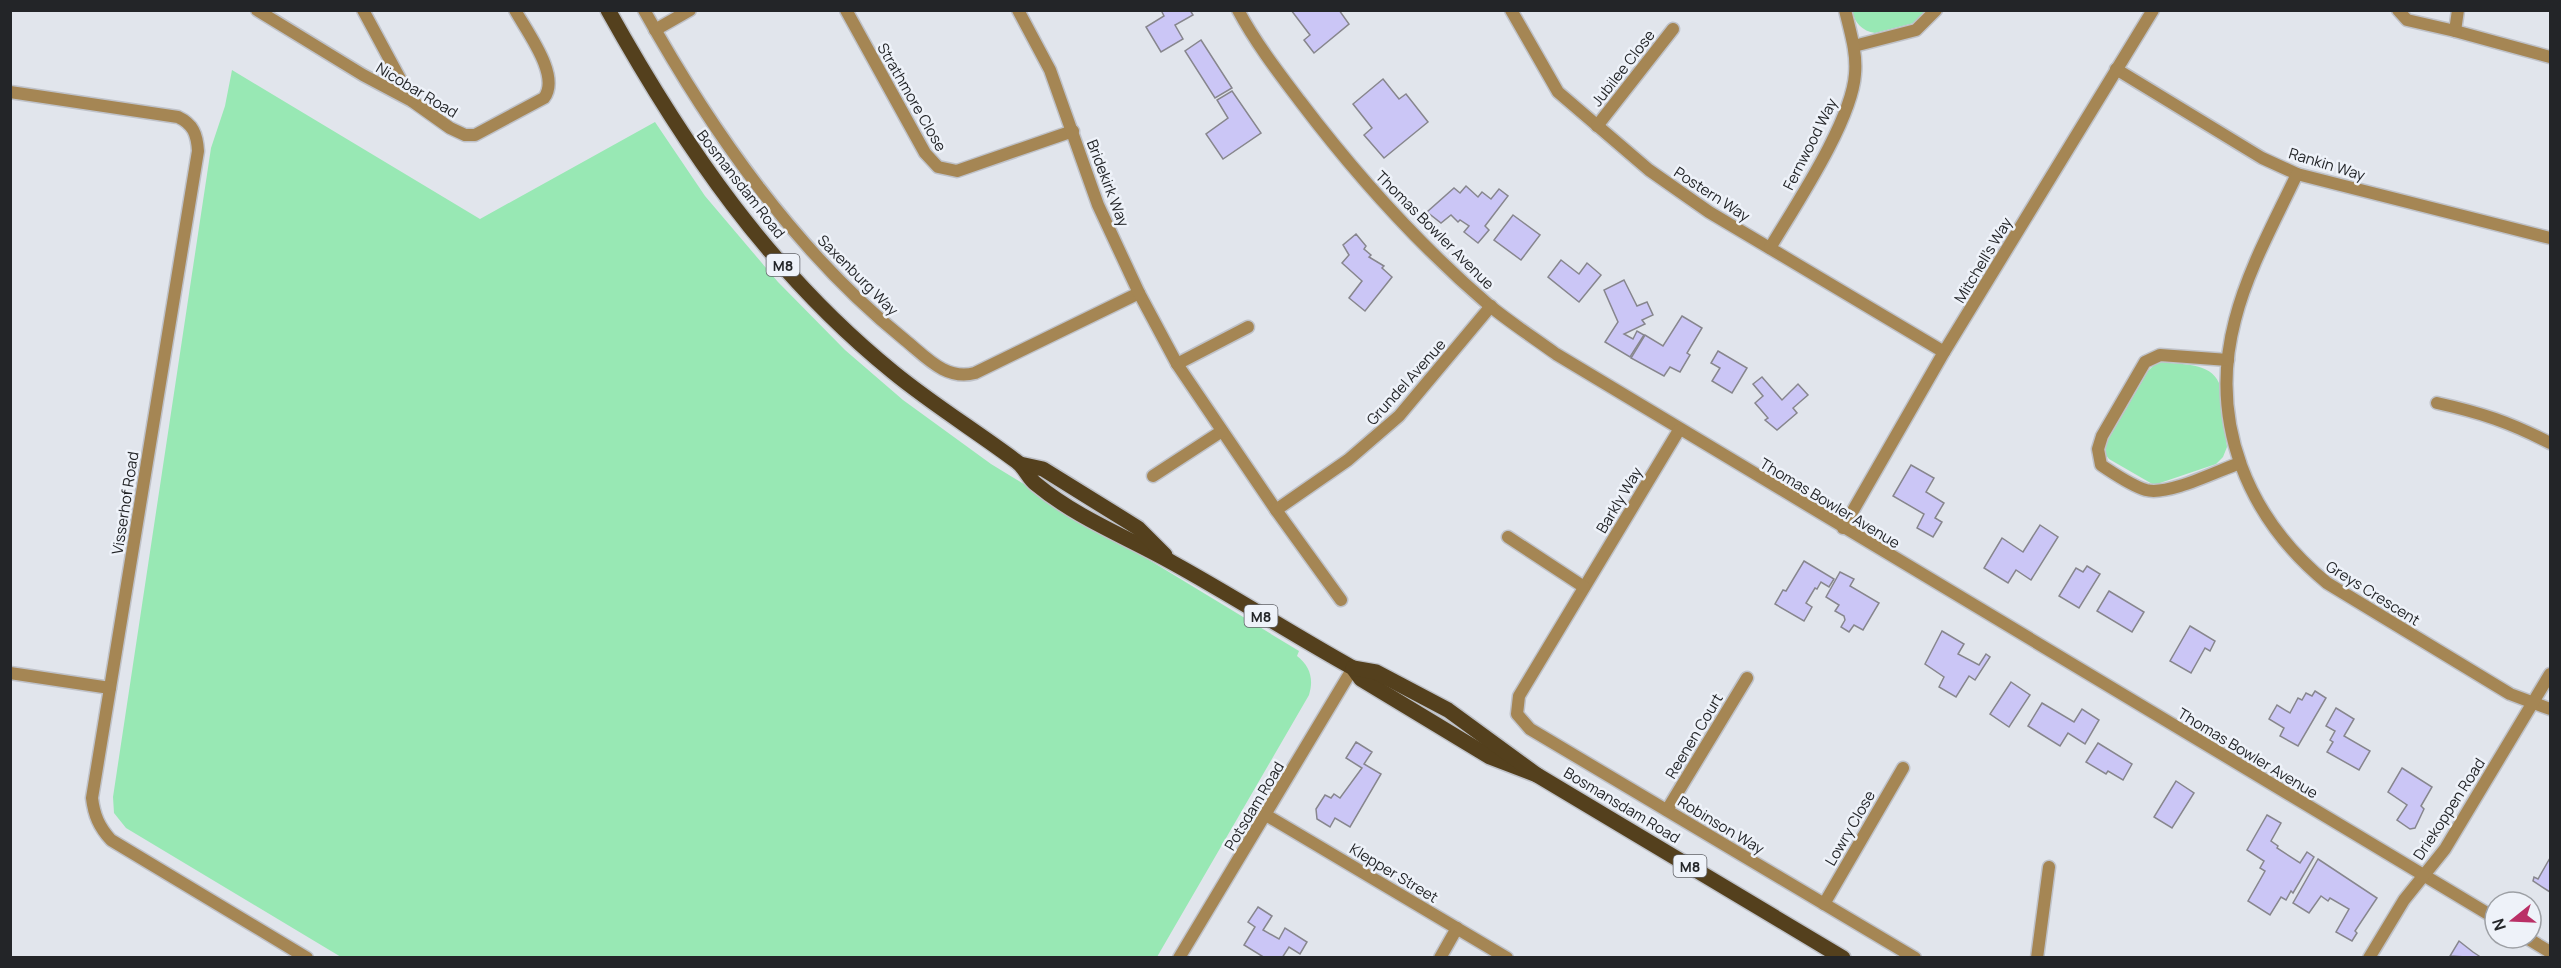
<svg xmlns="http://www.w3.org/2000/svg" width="2561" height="968" font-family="Manrope,sans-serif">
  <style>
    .green { fill: #98e8b4 }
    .building { fill: #cbc6f6; stroke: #87868d; stroke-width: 1.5 }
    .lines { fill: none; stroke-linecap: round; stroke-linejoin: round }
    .minor-casing { stroke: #bfc2c9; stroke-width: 15 }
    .primary-casing { stroke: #bfc2c9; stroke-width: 18 }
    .minor { stroke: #a58654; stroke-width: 12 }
    .primary { stroke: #54401d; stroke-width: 15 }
    .labels { text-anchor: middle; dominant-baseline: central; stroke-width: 5; stroke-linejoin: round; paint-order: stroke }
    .shield { fill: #eef2f9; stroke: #606267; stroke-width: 1.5 }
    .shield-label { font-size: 14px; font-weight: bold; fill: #232528 }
    .street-label { font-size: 15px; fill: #232528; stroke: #eef2f9 }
  </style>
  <rect width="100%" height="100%" fill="#e1e5ec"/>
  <g class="green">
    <path d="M1852 11H1927L1914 23 1875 33C1862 31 1855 23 1852 11Z"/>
    <path d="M232 70 480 219 655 122 705 196 778 282 845 350 903 400 991 464 1299 651 1297 656C1310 666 1314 679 1309 695L1157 957H341L126 828 114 813 113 797 211 148 225 106Z"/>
    <path d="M2162 362C2182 365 2210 362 2219 383L2227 447 2223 457 2216 464 2154 485 2109 459 2106 455 2105 445 2148 371 2154 365Z"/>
  </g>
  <g class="building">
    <polygon points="1161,10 1190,10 1193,15 1175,25 1183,39 1161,52 1146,27 1164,16"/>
    <polygon points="1291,10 1339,10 1349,24 1314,53 1304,40 1310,35"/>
    <polygon points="1201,40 1232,88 1215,98 1185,51"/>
    <polygon points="1383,79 1399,99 1406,94 1428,122 1384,158 1364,135 1372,128 1353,104"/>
    <polygon points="1232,91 1261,133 1223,159 1206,134 1228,118 1217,100"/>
    <polygon points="1466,186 1478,197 1482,192 1491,199 1499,189 1508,196 1485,226 1489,230 1478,243 1464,232 1469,226 1460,220 1458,222 1451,215 1441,223 1427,212 1454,188 1460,193"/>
    <polygon points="1513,215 1540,235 1521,260 1494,240"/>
    <polygon points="1356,234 1366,246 1364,249 1371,255 1369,257 1384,266 1382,268 1392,277 1365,311 1349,298 1362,281 1342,263 1349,255 1343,245"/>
    <polygon points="1561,260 1579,274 1587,263 1601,275 1579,302 1548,277"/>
    <polygon points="1624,280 1637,306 1647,302 1653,315 1642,320 1645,324 1624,334 1633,339 1637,331 1644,335 1630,357 1605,342 1618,322 1604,290"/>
    <polygon points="1682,316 1702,328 1687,353 1690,355 1680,372 1670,367 1664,376 1631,358 1645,335 1663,346"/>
    <polygon points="1718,351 1747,368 1732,393 1712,381 1720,368 1711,363"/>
    <polygon points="1762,377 1782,400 1798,384 1808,395 1793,408 1797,413 1777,430 1765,420 1768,418 1755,403 1763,396 1753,384"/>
    <polygon points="1911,465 1934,478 1926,492 1944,503 1935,518 1942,522 1933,537 1917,528 1924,514 1893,496"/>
    <polygon points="2040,525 2058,537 2031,580 2016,570 2008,583 1984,568 2002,538 2023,552"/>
    <polygon points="1804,561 1834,579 1829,587 1821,582 1817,589 1815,588 1806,603 1812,607 1804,621 1775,604 1783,590 1786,591"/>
    <polygon points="2087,566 2100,574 2079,608 2059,596 2076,568 2083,572"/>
    <polygon points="1840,572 1854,579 1850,586 1879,603 1863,630 1854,625 1849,632 1841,627 1845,620 1844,616 1835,611 1839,605 1826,597"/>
    <polygon points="2109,591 2144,612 2132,632 2097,611"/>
    <polygon points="2190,626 2215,641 2210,651 2205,648 2191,673 2170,661"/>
    <polygon points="1942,631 1964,644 1958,654 1979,665 1986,654 1990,657 1975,680 1969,676 1956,697 1939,687 1944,677 1925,664"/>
    <polygon points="2011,682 2030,695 2009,727 1990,714"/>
    <polygon points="2315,691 2326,698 2298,746 2280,736 2284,728 2269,719 2277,705 2290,713 2298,698 2302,700 2306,693 2312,696"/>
    <polygon points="2042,703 2074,722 2082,709 2099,720 2085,744 2068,733 2060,746 2028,726"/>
    <polygon points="2336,708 2354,719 2344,736 2370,751 2359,770 2327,752 2333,742 2330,740 2335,731 2326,726"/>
    <polygon points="1356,742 1372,752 1364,764 1381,774 1350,827 1335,818 1330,827 1317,819 1316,809 1325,795 1331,798 1334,794 1340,798 1362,768 1346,758"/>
    <polygon points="2098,743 2132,764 2123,780 2108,771 2106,774 2086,762"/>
    <polygon points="2402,768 2432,787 2421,806 2424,809 2415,828 2410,829 2397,820 2407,805 2388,792"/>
    <polygon points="2176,781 2194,793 2172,828 2154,817"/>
    <polygon points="2267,815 2281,823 2271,841 2278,846 2277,848 2300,863 2307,852 2314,857 2293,893 2291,891 2286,900 2281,897 2270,915 2248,901 2265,871 2260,868 2264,861 2247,850"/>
    <polygon points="2550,858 2550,892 2533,881 2534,877 2538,879"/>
    <polygon points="2318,859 2377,898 2355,931 2357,933 2352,941 2336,932 2349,909 2330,898 2328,901 2321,896 2309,913 2293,903"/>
    <polygon points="1258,907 1272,916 1263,930 1279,939 1285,928 1307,942 1300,954 1289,947 1282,958 1265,958 1244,945 1255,927 1248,922"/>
    <polygon points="2459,941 2473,952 2482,958 2450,956"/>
  </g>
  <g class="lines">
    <g class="minor-casing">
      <g id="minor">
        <path d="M257 10 363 75 412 101 450 128 465 135H475L544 98C561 76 527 32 515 10"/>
        <polyline points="363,10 412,101"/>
        <path d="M644 10C712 132 796 252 905 340 926 357 946 381 975 373L1139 293"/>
        <polyline points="846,10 925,153 938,167 957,171 1073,131"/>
        <polyline points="1018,10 1050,70 1098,205 1139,293 1177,364 1276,510 1341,600"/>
        <path d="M1238 10C1255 42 1278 72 1300 101 1356 175 1419 245 1490 306 1511 323 1534 338 1556 354L2495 918"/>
        <polyline points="1511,10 1558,92 1649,170 1709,212 1944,352"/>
        <polyline points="2398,10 2407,20 2455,31 2550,57"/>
        <polyline points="655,30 690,10"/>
        <polyline points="2455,31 2458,10"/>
        <polyline points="1854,46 1916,30 1936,10"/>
        <polyline points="2116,69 2262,158 2297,174 2550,238"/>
        <path d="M10 92 178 117C193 124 197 134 198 151L92 798C94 815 99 827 111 840L307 958"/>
        <polyline points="1597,126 1673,29"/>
        <path d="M2297 174C2275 221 2248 269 2235 320 2208 423 2248 518 2327 583L2510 694 2550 709"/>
        <path d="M1770 248C1795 206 1852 121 1855 74 1857 52 1850 31 1845 10"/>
        <path d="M2228 360 2160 355 2145 362 2102 436 2098 449 2101 465C2115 474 2130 485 2146 490 2168 496 2217 471 2240 463"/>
        <polyline points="1177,364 1248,327"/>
        <path d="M2437 403C2482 413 2509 422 2550 443"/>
        <polyline points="1679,430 1519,696 1517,714 1530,729 1915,958"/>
        <polyline points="1153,476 1222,431"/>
        <polyline points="1276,510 1348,460 1399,416 1491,306"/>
        <polyline points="1843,528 1944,352 2153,10"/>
        <polyline points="1508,537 1584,587"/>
        <polyline points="10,673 110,688"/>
        <polyline points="1667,810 1747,678"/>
        <polyline points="1266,815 1507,958"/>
        <polyline points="1824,904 1903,768"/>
        <polyline points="2527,938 2550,952"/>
        <polyline points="1179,958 1353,668"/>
        <polyline points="1440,958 1457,928"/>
        <polyline points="2037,958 2049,867"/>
        <polyline points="2369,958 2404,900 2445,849 2550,674"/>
      </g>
    </g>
    <g class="primary-casing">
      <g id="primary">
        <path d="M608 10C685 148 769 271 893 372 932 404 976 431 1016 461 1025 467 1028 478 1036 484 1077 518 1127 537 1173 563 1233 596 1292 634 1353 668L1361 679 1490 757 1537 775"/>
        <polyline points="1020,464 1043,469 1138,528 1165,555"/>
        <polyline points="1353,668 1376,672 1448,710 1537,775 1843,958"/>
      </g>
    </g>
    <use href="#minor" class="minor"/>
    <use href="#primary" class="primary"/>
  </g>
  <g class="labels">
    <g class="shield">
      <rect x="766.5" y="254" width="33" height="22" rx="4.5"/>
      <rect x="1244.5" y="605" width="33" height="22" rx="4.5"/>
      <rect x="1673.5" y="855" width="33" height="22" rx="4.5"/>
    </g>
    <g class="shield-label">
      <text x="783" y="265">M8</text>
      <text x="1261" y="616">M8</text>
      <text x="1690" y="866">M8</text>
    </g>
    <g class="street-label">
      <text transform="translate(1623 68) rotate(-52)">Jubilee Close</text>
      <text transform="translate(417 90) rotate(31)">Nicobar Road</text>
      <text transform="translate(912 97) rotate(60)">Strathmore Close</text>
      <text transform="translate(1810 144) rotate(-63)">Fernwood Way</text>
      <text transform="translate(2327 164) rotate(17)">Rankin Way</text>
      <text transform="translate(1108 183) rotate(69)">Bridekirk Way</text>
      <text transform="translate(741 184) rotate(52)">Bosmansdam Road</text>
      <text transform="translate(1712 194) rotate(33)">Postern Way</text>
      <text transform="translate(1435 230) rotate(45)">Thomas Bowler Avenue</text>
      <text transform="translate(1983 260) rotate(-59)">Mitchell's Way</text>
      <text transform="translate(858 275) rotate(45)">Saxenburg Way</text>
      <text transform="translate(1406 382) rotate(-48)">Grundel Avenue</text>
      <text transform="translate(1619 500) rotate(-59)">Barkly Way</text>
      <text transform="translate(125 503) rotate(-81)">Visserhof Road</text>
      <text transform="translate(1830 503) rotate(31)">Thomas Bowler Avenue</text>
      <text transform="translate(2373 593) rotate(32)">Greys Crescent</text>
      <text transform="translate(1694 736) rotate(-59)">Reenen Court</text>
      <text transform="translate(2248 753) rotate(31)">Thomas Bowler Avenue</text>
      <text transform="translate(1622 805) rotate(31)">Bosmansdam Road</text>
      <text transform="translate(1254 806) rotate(-59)">Potsdam Road</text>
      <text transform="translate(2449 809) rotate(-57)">Driekoppen Road</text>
      <text transform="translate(1721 825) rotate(31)">Robinson Way</text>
      <text transform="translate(1850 828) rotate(-60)">Lowry Close</text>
      <text transform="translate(1394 873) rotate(31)">Klepper Street</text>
    </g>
  </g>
  <rect width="2561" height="968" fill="none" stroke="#232528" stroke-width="24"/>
  <g transform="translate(2513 920) rotate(252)"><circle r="28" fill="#eef2f9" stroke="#9da0a5" stroke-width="1.5"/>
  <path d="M0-4.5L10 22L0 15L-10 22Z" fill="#ba2f66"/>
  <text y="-9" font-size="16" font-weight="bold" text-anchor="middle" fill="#232528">N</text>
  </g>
</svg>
